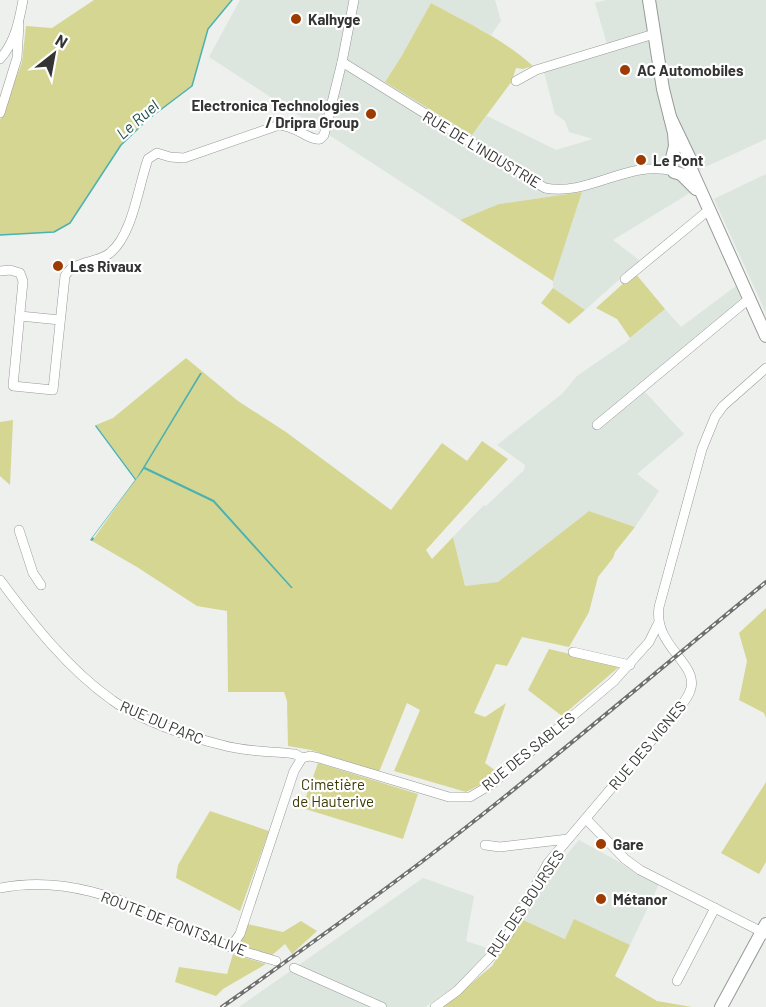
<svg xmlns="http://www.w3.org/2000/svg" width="766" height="1007" font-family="Barlow,sans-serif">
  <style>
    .built { fill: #dce5de }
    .green { fill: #d6d693 }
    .water { fill: #4cb1b1 }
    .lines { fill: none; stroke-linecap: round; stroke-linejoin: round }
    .stream { stroke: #4cb1b1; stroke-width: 1.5 }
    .minor-casing { stroke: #969a97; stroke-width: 10 }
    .major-casing { stroke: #969a97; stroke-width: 14 }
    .minor { stroke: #fff; stroke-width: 9 }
    .major { stroke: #fff; stroke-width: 12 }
    .rail-casing { stroke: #6e706e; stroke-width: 4 }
    .rail { stroke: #fff; stroke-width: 1.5; stroke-dasharray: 4.5; stroke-linecap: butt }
    .poi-dot { fill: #9e3b00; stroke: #fff; stroke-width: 2 }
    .labels { text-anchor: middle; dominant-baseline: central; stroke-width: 4.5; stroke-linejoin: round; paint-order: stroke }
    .poi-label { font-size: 15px; font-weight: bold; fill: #333433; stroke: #fff; text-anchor: start }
    .street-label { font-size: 15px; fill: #333433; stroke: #fff }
    .park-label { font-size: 15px; fill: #3b3a00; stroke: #fff }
    .water-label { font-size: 16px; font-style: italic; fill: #204d4d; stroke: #fff }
  </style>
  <rect width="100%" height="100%" fill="#edf0ed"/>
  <g class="built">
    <polygon points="240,0 495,0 501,21 491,35 431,3 401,57 385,82 472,135 487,116 556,150 593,139 569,132 565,121 555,114 544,72 609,51 595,3 606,0 766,0 766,139 701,169 693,191 613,240 640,261 585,310 553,288 553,281 582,192 499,204 460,220 209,57"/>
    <polygon points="766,174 766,313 714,199"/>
    <polygon points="736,286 745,308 645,392 684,434 637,474 659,491 635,527 589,511 498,582 465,586 453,537 484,505 486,506 524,470 525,465 497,445 562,394 577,376 625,343 665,309 681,327"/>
    <polygon points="579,840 659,884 630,945 574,920 566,939 521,919 543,883"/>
    <polygon points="423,878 474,896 466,941 490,949 457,985 425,1007 239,1007"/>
  </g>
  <g class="green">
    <polygon points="94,0 232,0 208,29 192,86 147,120 121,145 70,223 54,232 0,235 0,120 22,62 26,26 52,28"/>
    <path d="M431 3C466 22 503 39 533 66L523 69 516 68 512 81 472 135 385 82 401 57Z"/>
    <polygon points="582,192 553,281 460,220 499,204"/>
    <polygon points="635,273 665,309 630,338 617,319 596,308"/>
    <polygon points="553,288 585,310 569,324 541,303"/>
    <polygon points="186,358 238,401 286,432 391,510 442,443 467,461 482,441 508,459 426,550 432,559 453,537 465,586 498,582 589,511 635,527 615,552 613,558 598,577 589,612 569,647 522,637 507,666 496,664 474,713 485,717 506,703 485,763 496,771 480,785 466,792 394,771 420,710 407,703 379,772 311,750 288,746 287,701 284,692 228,692 227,611 197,606 137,567 92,541 136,479 96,425 113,418"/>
    <polygon points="13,420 10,485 0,476 0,422"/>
    <polygon points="766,608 766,718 764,713 739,700 747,661 739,633"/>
    <polygon points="549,649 620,666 562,716 528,690"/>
    <polygon points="318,763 418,794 403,839 302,808"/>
    <polygon points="766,782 766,862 759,874 721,853"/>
    <polygon points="210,811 269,831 240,911 176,878 178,865"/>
    <polygon points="521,919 565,939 574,919 630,945 615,976 657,1001 692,1007 443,1007 492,966"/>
    <polygon points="301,921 317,931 292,954 285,944 271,956 240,945 247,924 283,932"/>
    <polygon points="233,954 266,964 223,989 216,996 175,982 179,967 227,974"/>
  </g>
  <polygon class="water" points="200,373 202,373 145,467 214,500 293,588 291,588 213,502 144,469 93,537 94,539 92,541 90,540 135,480 95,426 96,425 136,479"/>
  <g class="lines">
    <polyline class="stream" points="0,235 54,232 70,223 121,145 147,120 192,86 208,29 232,0"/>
    <g class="minor-casing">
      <g id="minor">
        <path d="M0 59C15 42 19 22 23 0"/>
        <path d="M342 62 545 188C588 197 629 159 673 171"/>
        <polyline points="516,81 536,70 654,34"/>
        <polyline points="0,113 17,58 19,24"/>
        <path d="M0 271 10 270 20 273 23 281 13 386 53 390 65 276C74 260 96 264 110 253 133 234 138 187 148 159L157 153 170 157 184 158 279 125C297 126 309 141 320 139L324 135 342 62 354 0"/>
        <polyline points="625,279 710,209"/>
        <polyline points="20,316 60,320"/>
        <polyline points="597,425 750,298"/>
        <polyline points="19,530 33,573 41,585"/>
        <path d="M0 580C32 623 68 669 112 700 139 720 189 737 222 745 245 752 271 751 295 754L302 758"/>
        <polyline points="573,652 630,665"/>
        <polyline points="586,819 625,859 640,870 766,934"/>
        <polyline points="485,845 500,847 568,839"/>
        <path d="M0 888C86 871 151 917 228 946 243 952 260 956 276 961"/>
        <polyline points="228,946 235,941 240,934 294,771 302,758 310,756 319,758 449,797 470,797 492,784 614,681 649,642 658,624"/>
        <polyline points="294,968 382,1007"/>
        <polyline points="677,981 715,908"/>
        <path d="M435 1007 457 991 491 956 509 933 548 863 680 707C684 702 688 697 690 691 701 664 653 647 659 607L702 449 715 417 723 406 766 368"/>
      </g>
    </g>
    <g class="major-casing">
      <g id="major">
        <polyline points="649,0 663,89 674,133 675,146 670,166 674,172 681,174 696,189"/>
        <polyline points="670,117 691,161 690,167 766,336"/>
        <polyline points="721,1007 766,924"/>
      </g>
    </g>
    <use href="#minor" class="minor"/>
    <use href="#major" class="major"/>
    <g class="rail-casing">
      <path id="rail" d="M222 1007C289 960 355 912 420 863 538 773 651 676 766 582"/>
    </g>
    <use href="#rail" class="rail"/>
  </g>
  <g class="poi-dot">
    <circle cx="296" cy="19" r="6"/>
    <circle cx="625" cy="70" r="6"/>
    <circle cx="371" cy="114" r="6"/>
    <circle cx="641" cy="160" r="6"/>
    <circle cx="58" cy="266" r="6"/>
    <circle cx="601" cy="844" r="6"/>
    <circle cx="601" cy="899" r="6"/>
  </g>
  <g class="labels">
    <g class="poi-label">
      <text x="308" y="19">Kalhyge</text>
      <text x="637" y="70">AC Automobiles</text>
      <text x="359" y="105" text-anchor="end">Electronica Technologies<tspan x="359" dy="17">/ Dripra Group</tspan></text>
      <text x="653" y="160">Le Pont</text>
      <text x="70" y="266">Les Rivaux</text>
      <text x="613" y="844">Gare</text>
      <text x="613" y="899">Métanor</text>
    </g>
    <g class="street-label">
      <text transform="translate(482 149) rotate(31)">RUE DE L'INDUSTRIE</text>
      <text transform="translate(162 722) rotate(23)">RUE DU PARC</text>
      <text transform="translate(647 745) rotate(-50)">RUE DES VIGNES</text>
      <text transform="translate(528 751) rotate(-39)">RUE DES SABLES</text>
      <text transform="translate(525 903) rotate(-56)">RUE DES BOURSES</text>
      <text transform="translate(174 923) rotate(21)">ROUTE DE FONTSALIVE</text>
    </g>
    <g class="park-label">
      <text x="333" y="784">Cimetière<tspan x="333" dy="17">de Hauterive</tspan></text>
    </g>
    <g class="water-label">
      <text transform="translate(137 119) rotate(-41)">Le Ruel</text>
    </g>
  </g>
  <g transform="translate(54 54) rotate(31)" stroke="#ffffff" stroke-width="4.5" paint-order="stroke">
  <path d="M0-4.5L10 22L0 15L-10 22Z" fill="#333433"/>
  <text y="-9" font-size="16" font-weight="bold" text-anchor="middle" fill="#333433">N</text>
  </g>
</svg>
